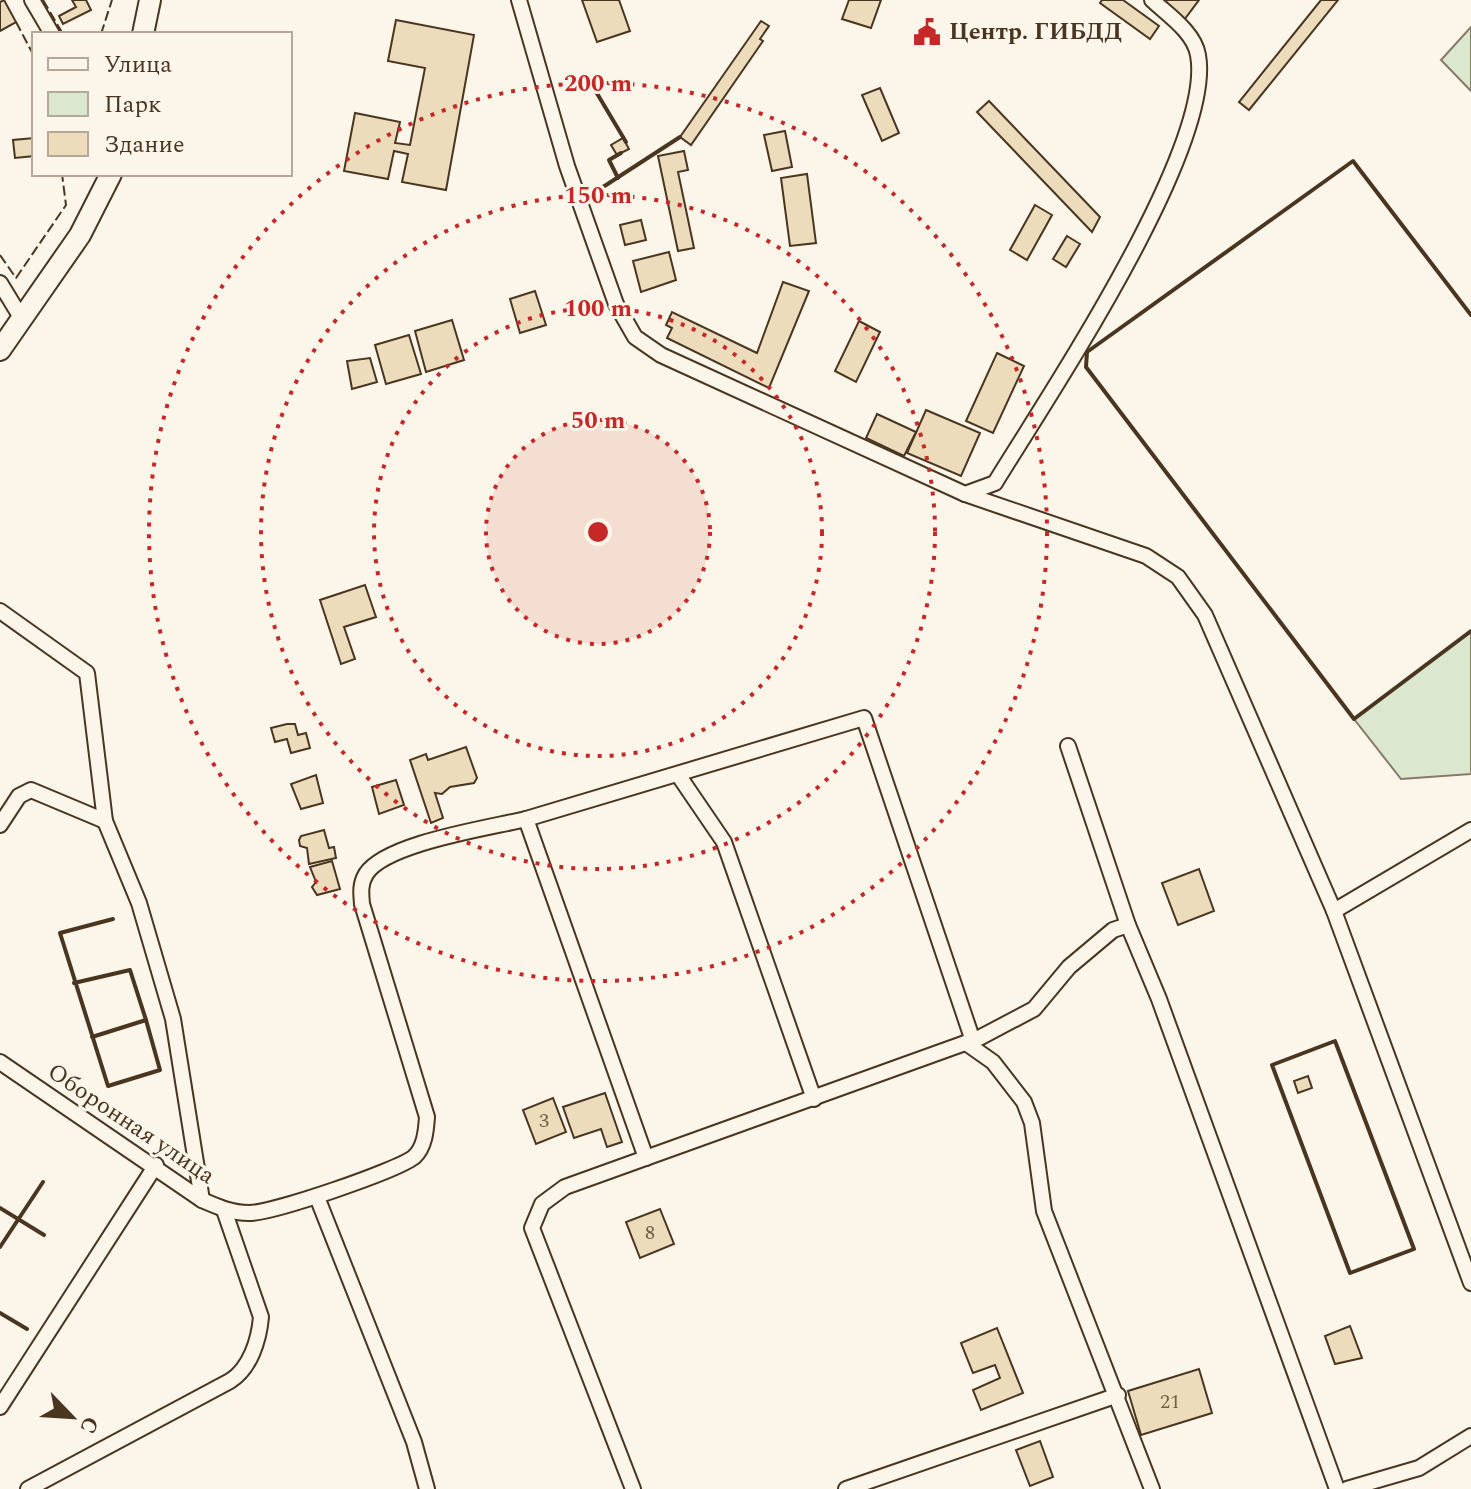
<svg xmlns="http://www.w3.org/2000/svg" width="1471" height="1489" font-family="Spectral,serif">
  <style>
    .green { fill: #dce7d0; stroke: #887966; stroke-width: 2 }
    .building { fill: #ecdcbc; stroke: #4a3520; stroke-width: 2 }
    .lines { fill: none; stroke-linecap: round; stroke-linejoin: round }
    .street-casing { stroke: #4a3520; stroke-width: 18 }
    .secondary-casing { stroke: #4a3520; stroke-width: 24 }
    .street { stroke: #fbf6e9; stroke-width: 14 }
    .secondary { stroke: #fbf6e9; stroke-width: 20 }
    .fence { stroke: #4a3520; stroke-width: 2; stroke-dasharray: 10 4; stroke-linecap: butt }
    .wall { stroke: #4a3520; stroke-width: 4 }
    .ring { fill: none; stroke: #c62828; stroke-width: 4; stroke-dasharray: 4 8 }
    .labels { text-anchor: middle; dominant-baseline: central; stroke-width: 6; stroke-linejoin: round; paint-order: stroke }
    .number-label { font-size: 20px; fill: #725f47 }
    .poi-label { font-size: 24px; font-weight: bold; fill: #4a3520; stroke: #fbf6e9; text-anchor: start }
    .street-label { font-size: 24px; fill: #4a3520; stroke: #fbf6e9 }
    .centre { fill: #c62828; stroke: #fbf6e9; stroke-width: 4 }
    .ring-label { font-size: 24px; text-anchor: middle; font-weight: bold; fill: #c62828; stroke: #fbf6e9; stroke-width: 6; stroke-linejoin: round; paint-order: stroke }
  </style>
  <rect width="100%" height="100%" fill="#fbf6e9"/>
  <g class="green">
    <polygon points="1471,27 1471,91 1441,60"/>
    <polygon points="1471,631 1471,774 1401,779 1354,719"/>
  </g>
  <g class="building">
    <polygon points="4,0 16,22 0,31 0,2"/>
    <polygon points="72,0 86,0 91,10 63,24 59,16 76,7"/>
    <polygon points="582,0 619,0 630,31 597,42"/>
    <polygon points="849,0 881,0 871,28 842,19"/>
    <polygon points="1102,0 1123,0 1159,26 1150,39 1100,3"/>
    <polygon points="1167,0 1199,0 1184,20 1163,5"/>
    <polygon points="1321,0 1338,0 1249,110 1239,102"/>
    <polygon points="396,20 474,35 446,190 402,182 408,154 394,151 388,179 344,171 355,113 400,122 395,143 410,145 425,68 388,61"/>
    <polygon points="761,21 769,26 760,39 763,41 691,145 680,137"/>
    <polygon points="880,88 899,133 882,141 862,95"/>
    <polygon points="989,101 1100,217 1092,232 977,112"/>
    <polygon points="785,131 792,167 772,171 764,135"/>
    <polygon points="34,138 34,156 15,158 13,140"/>
    <polygon points="623,138 629,149 617,155 611,145"/>
    <polygon points="684,151 688,170 678,172 694,248 678,251 658,156"/>
    <polygon points="807,174 816,243 790,246 781,178"/>
    <polygon points="1035,205 1052,215 1027,260 1010,250"/>
    <polygon points="641,220 646,240 625,245 620,225"/>
    <polygon points="1067,236 1080,244 1066,267 1053,259"/>
    <polygon points="669,252 676,280 641,292 633,261"/>
    <polygon points="783,282 809,291 769,388 667,338 672,328 666,325 672,312 757,353"/>
    <polygon points="535,291 546,325 520,333 510,299"/>
    <polygon points="452,320 464,360 426,372 415,331"/>
    <polygon points="859,321 880,332 856,382 835,371"/>
    <polygon points="409,335 421,374 386,384 375,345"/>
    <polygon points="997,353 1024,366 993,433 966,421"/>
    <polygon points="370,358 377,382 352,389 347,361"/>
    <polygon points="926,410 980,433 961,476 907,453"/>
    <polygon points="877,414 916,432 904,456 866,438"/>
    <polygon points="365,585 376,617 344,627 355,659 341,664 320,600"/>
    <polygon points="287,724 295,724 298,735 306,733 310,748 291,753 287,739 275,742 271,728"/>
    <polygon points="466,747 477,778 474,783 450,787 442,794 435,793 443,818 431,823 410,760 426,754 428,760"/>
    <polygon points="316,775 323,803 301,809 291,784"/>
    <polygon points="396,780 404,805 379,814 372,787"/>
    <polygon points="324,830 329,848 334,847 336,858 309,864 307,848 300,846 299,840 301,836"/>
    <polygon points="332,861 340,889 317,895 312,887 316,882 310,867"/>
    <polygon points="1199,869 1214,911 1178,925 1162,883"/>
    <polygon points="1308,1076 1312,1088 1298,1093 1294,1081"/>
    <polygon points="605,1093 622,1142 607,1147 601,1129 574,1138 563,1107"/>
    <polygon points="553,1098 566,1132 536,1144 523,1110"/>
    <polygon points="660,1209 674,1244 640,1258 626,1222"/>
    <polygon points="1350,1326 1362,1358 1335,1364 1325,1336"/>
    <polygon points="997,1328 1023,1393 981,1410 973,1390 1000,1378 995,1365 973,1373 961,1343"/>
    <polygon points="1199,1369 1212,1413 1141,1435 1128,1391"/>
    <polygon points="1040,1441 1053,1477 1030,1486 1016,1450"/>
  </g>
  <g class="lines">
    <g class="street-casing">
      <g id="street">
        <polyline points="32,0 52,34"/>
        <polyline points="519,0 567,166 616,304 635,337 661,355 965,494 1146,556 1178,577 1205,615 1334,911 1471,1283"/>
        <polyline points="0,283 22,319"/>
        <path d="M965 494 995 483C1047 398 1215 148 1198 55 1194 32 1168 15 1152 0"/>
        <polyline points="0,611 87,673 105,821 139,903 173,1019 202,1200"/>
        <polyline points="1068,746 1128,925 1159,999 1337,1489"/>
        <polyline points="679,776 724,842 814,1099"/>
        <polyline points="526,819 864,718 973,1041"/>
        <polyline points="0,825 19,796 31,790 105,821"/>
        <polyline points="1334,911 1471,830"/>
        <polyline points="966,1043 993,1062 1024,1102 1032,1123 1044,1211 1152,1489"/>
        <path d="M0 1062 202 1200C218 1207 232 1213 249 1213 273 1213 396 1171 414 1157 425 1147 426 1130 427 1117L362 904C361 893 360 884 366 874 386 843 489 828 526 819L646 1158"/>
        <polyline points="317,1197 414,1442 427,1489"/>
        <polyline points="0,1407 156,1165"/>
        <path d="M28 1489 230 1381C250 1369 259 1340 261 1317L224 1210"/>
        <polyline points="633,1489 532,1228 542,1204 565,1187 979,1038 1034,1009 1069,967 1113,930 1128,925"/>
        <polyline points="846,1489 1118,1395"/>
        <polyline points="1347,1489 1419,1468 1471,1436"/>
      </g>
    </g>
    <g class="secondary-casing">
      <g id="secondary">
        <polyline points="143,34 150,0"/>
        <polyline points="0,350 80,235 111,174"/>
      </g>
    </g>
    <use href="#street" class="street"/>
    <use href="#secondary" class="secondary"/>
    <g class="fence">
      <polyline points="43,0 63,34"/>
      <polyline points="16,22 34,56"/>
      <polyline points="101,34 112,0"/>
      <polyline points="0,255 16,278 66,205 62,174"/>
    </g>
    <g class="wall">
      <polyline points="589,80 626,142"/>
      <polyline points="618,178 609,160 621,153"/>
      <polyline points="603,187 680,137"/>
      <polyline points="1471,315 1353,161 1087,352 1086,367 1354,719 1471,631"/>
      <polyline points="74,983 130,970 146,1020"/>
      <polyline points="92,1037 146,1020 160,1070 108,1086 60,933 113,919"/>
      <polygon points="1335,1041 1414,1249 1350,1273 1272,1065"/>
      <polyline points="0,1208 44,1235"/>
      <polyline points="0,1247 43,1182"/>
      <polyline points="0,1313 27,1329"/>
    </g>
  </g>
  <circle cx="598" cy="532" r="112" fill="#c62828" fill-opacity=".12"/>
  <g class="ring">
    <circle cx="598" cy="532" r="112"/>
    <circle cx="598" cy="532" r="224"/>
    <circle cx="598" cy="532" r="337"/>
    <circle cx="598" cy="532" r="449"/>
  </g>
  <defs>
    <g id="civic-bare" transform="scale(2.16)"><path d="M-.6-6.5H3V-4.5H.6V-3L4-1V1h2V6H-6V1h2V-1L-.6-3ZM-1.2 2.5V6h2.4V2.5Z" fill="#c62828" stroke="#fbf6e9" stroke-width="2.5" paint-order="stroke"/></g>
  </defs>
  <g fill-rule="evenodd">
    <use href="#civic-bare" x="927" y="32"/>
  </g>
  <g class="labels">
    <g class="number-label">
      <text x="544" y="1121">3</text>
      <text x="650" y="1233">8</text>
      <text x="1170" y="1402">21</text>
    </g>
    <g class="poi-label">
      <text x="949" y="32">Центр. ГИБДД</text>
    </g>
    <g class="street-label">
      <text transform="translate(131 1124) rotate(34)">Оборонная улица</text>
    </g>
  </g>
  <circle cx="598" cy="532" r="12" class="centre"/>
  <g class="ring-label">
    <text x="598" y="91">200 m</text>
    <text x="598" y="203">150 m</text>
    <text x="598" y="316">100 m</text>
    <text x="598" y="428">50 m</text>
  </g>
  <rect x="32" y="32" width="260" height="144" fill="#fbf6e9" stroke="#b4a999" stroke-width="2"/>
  <rect x="48" y="58" width="40" height="12" fill="#fbf6e9" stroke="#b4a999" stroke-width="2"/>
  <text x="104" y="72" font-size="24" fill="#4a3520">Улица</text>
  <rect x="48" y="92" width="40" height="24" fill="#dce7d0" stroke="#b4a999" stroke-width="2"/>
  <text x="104" y="112" font-size="24" fill="#4a3520">Парк</text>
  <rect x="48" y="132" width="40" height="24" fill="#ecdcbc" stroke="#b4a999" stroke-width="2"/>
  <text x="104" y="152" font-size="24" fill="#4a3520">Здание</text>
  <g transform="translate(72 1417) rotate(115)" stroke="#fbf6e9" stroke-width="6" paint-order="stroke">
  <path d="M0-6L14 30L0 20L-14 30Z" fill="#4a3520"/>
  <text y="-12" font-size="22" font-weight="bold" text-anchor="middle" fill="#4a3520">С</text>
  </g>
</svg>
